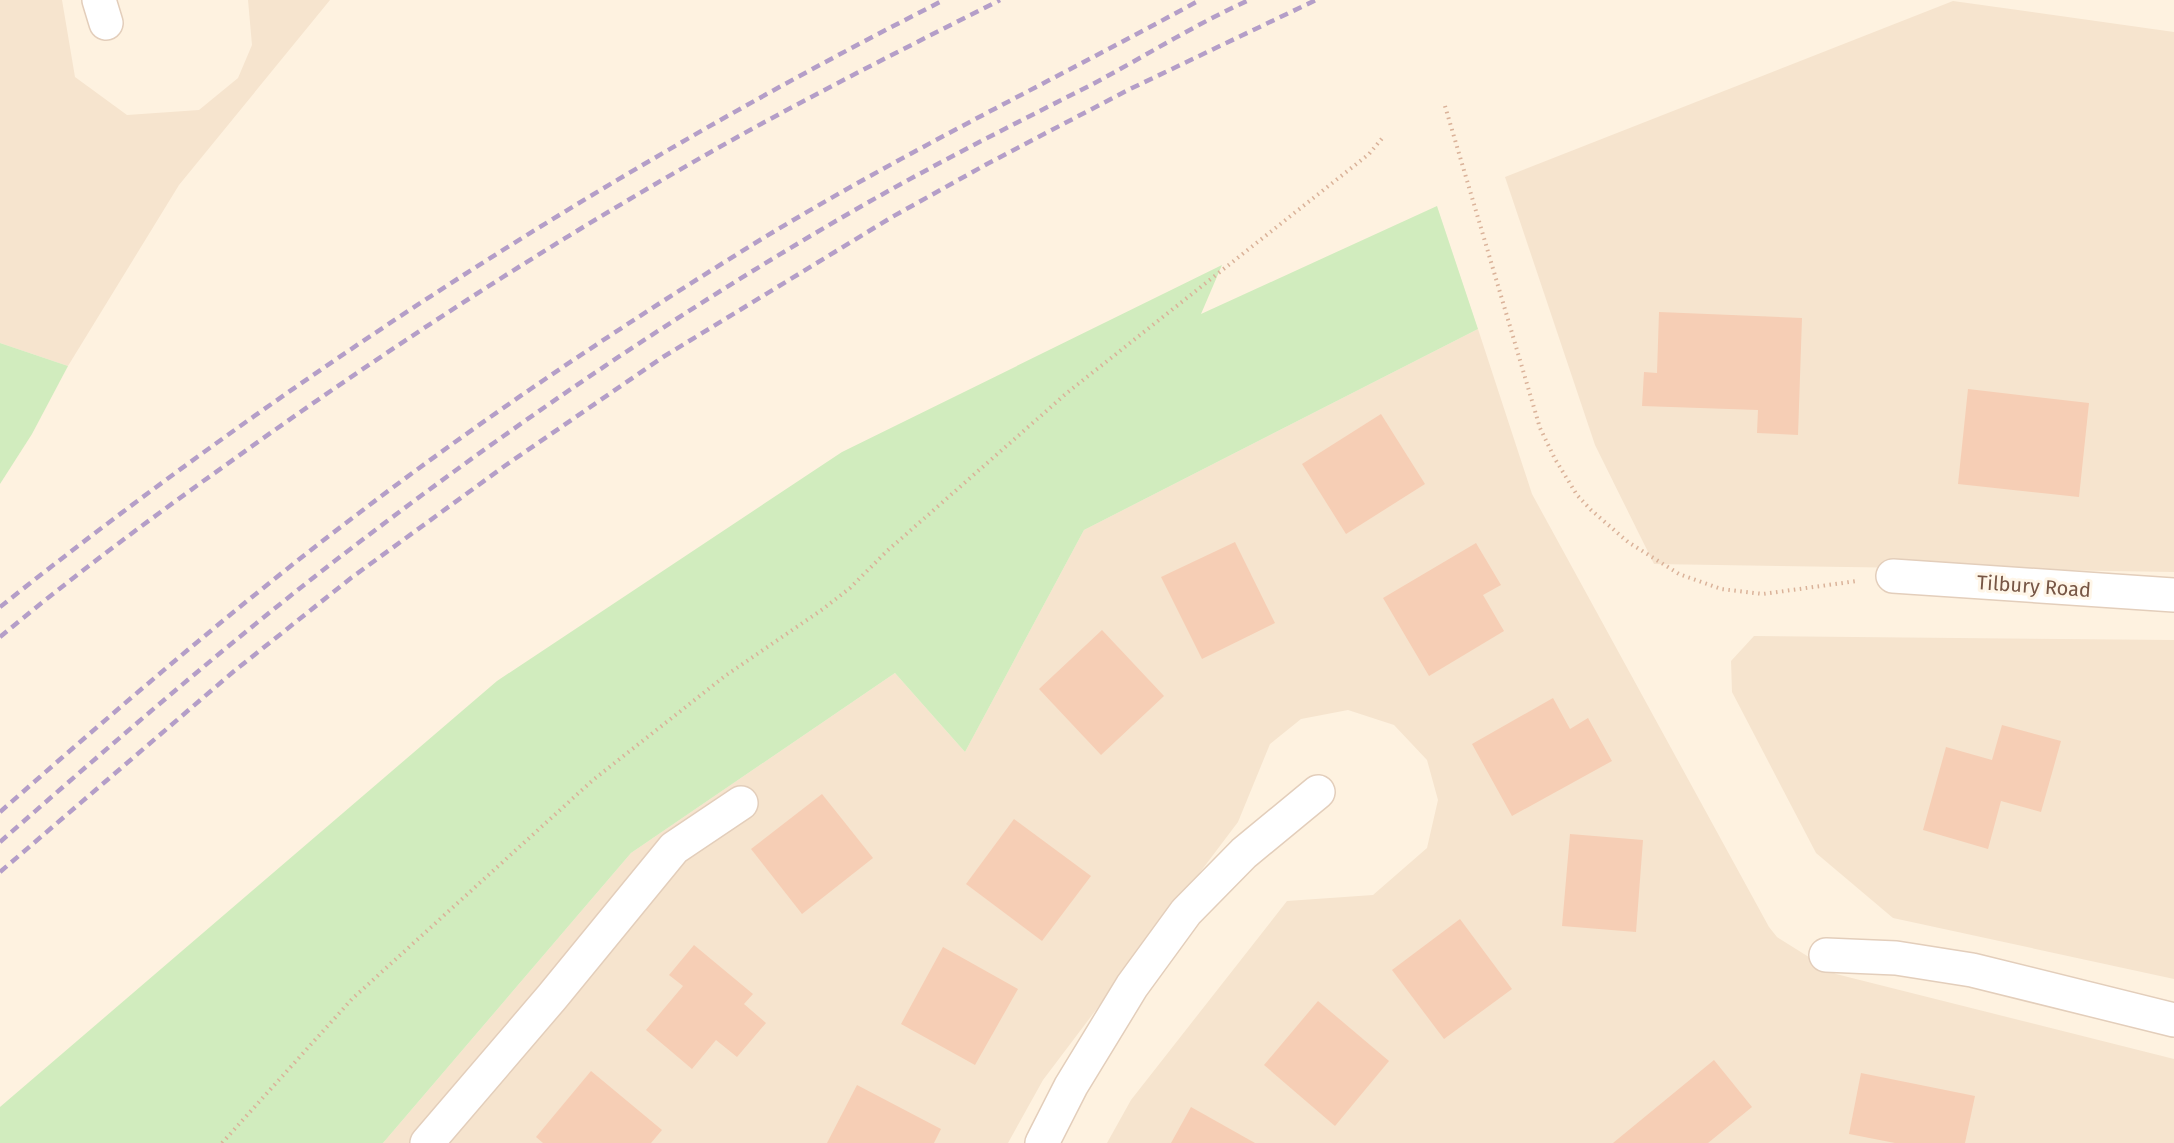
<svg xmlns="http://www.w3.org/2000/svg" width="2174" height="1143" font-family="'Fira Sans',sans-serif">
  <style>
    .residential { fill: #f6e4ce }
    .green { fill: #d1ecbe }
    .building { fill: #f6ceb5 }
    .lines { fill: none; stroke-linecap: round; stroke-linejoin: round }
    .minor-casing { stroke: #e3cebb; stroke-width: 36 }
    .path { stroke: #dab299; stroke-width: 4; stroke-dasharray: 1.5 4.5; stroke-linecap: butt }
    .minor { stroke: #fff; stroke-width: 33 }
    .rail { stroke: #b49ec8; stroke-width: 4.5; stroke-dasharray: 9 6; stroke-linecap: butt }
    .labels { text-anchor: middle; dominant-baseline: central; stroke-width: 6; stroke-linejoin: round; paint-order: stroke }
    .street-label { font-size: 20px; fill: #775645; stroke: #fff6e8 }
  </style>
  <rect width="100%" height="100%" fill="#fef2e0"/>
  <g class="residential">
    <polygon points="0,0 62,0 75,77 127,115 199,110 238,78 252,45 248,0 330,0 179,185 68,366 0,343"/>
    <polygon points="1953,1 2174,32 2174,572 1654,564 1595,445 1505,177"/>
    <polygon points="1478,329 1532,494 1769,927 1777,937 1836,974 2174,1059 2174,1143 1107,1143 1131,1100 1287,901 1373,895 1427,848 1438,800 1427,760 1394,725 1348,710 1301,719 1270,744 1238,822 1043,1080 1008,1143 383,1143 631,853 895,673 965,752 1084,530"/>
    <polygon points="1754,636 2174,640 2174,979 1893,918 1816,853 1732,692 1731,661"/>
  </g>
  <g class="green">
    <polygon points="1437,206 1478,329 1084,530 965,752 895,673 631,853 383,1143 0,1143 0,1107 497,681 842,452 1222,265 1201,314"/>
    <polygon points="0,343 68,366 32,434 0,484"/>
  </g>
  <g class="building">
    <polygon points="1659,312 1802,318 1798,435 1757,433 1758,410 1642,406 1644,372 1657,373"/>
    <polygon points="1968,389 2089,403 2079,497 1958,484"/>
    <polygon points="1381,414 1425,484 1346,534 1302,464"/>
    <polygon points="1235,542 1275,623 1202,659 1161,577"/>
    <polygon points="1476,543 1501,585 1483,595 1504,631 1429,676 1383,598"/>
    <polygon points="1102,630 1164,696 1101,755 1039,689"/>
    <polygon points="1553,698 1570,729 1588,718 1612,761 1512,816 1472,744"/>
    <polygon points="2002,725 2061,741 2041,812 2001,801 1988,849 1923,830 1946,747 1992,760"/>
    <polygon points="822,794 873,858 802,914 751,849"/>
    <polygon points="1014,819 1091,876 1042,941 966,884"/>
    <polygon points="1570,834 1643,840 1636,932 1562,926"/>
    <polygon points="1460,919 1512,989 1444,1039 1392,970"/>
    <polygon points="694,945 753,994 744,1004 766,1023 737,1057 716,1040 692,1069 646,1030 683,986 669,975"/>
    <polygon points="943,947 1018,989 975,1065 901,1024"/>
    <polygon points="1318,1001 1389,1061 1335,1126 1264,1065"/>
    <polygon points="1714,1060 1752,1107 1708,1143 1613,1143"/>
    <polygon points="591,1071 662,1130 651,1143 543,1143 536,1137"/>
    <polygon points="1861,1073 1975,1096 1965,1143 1895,1143 1849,1134"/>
    <polygon points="857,1085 941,1129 934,1143 827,1143"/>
    <polygon points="1191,1107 1255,1143 1171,1143"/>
  </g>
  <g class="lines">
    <g class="minor-casing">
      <g id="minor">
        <polyline points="99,0 106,23"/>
        <polyline points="1893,576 2174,595"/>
        <polyline points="1826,955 1896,958 1972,970 2174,1020"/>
        <polyline points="427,1143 552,997 674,848 741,803"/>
        <polyline points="1042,1143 1071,1086 1132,986 1186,912 1244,853 1318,792"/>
      </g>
    </g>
    <g class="path">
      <polyline points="1445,106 1540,428 1555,459 1577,495 1591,510 1628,542 1679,574 1721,589 1763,594 1857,581"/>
      <polyline points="222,1143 352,999 593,780 725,676 823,609 850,588 887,551 1068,392 1369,154 1384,136"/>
    </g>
    <use href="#minor" class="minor"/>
    <g class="rail">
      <path d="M0 607C294 373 609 170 944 0"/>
      <path d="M0 637C72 577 147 521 223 467 389 347 562 235 741 135 826 88 913 44 1000 0"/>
      <path d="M0 812C117 709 235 607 359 513 481 420 609 334 739 253 888 160 1046 84 1200 0"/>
      <path d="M0 842C122 735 244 629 374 531 531 412 696 301 867 203 939 162 1014 124 1089 86 1142 58 1194 25 1249 0"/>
      <polyline points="0,872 233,672 351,578 506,465 663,357 892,217 987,164 1128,90 1316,0"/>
    </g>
  </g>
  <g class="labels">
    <g class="street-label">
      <text transform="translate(2034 586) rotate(4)">Tilbury Road</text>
    </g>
  </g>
</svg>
